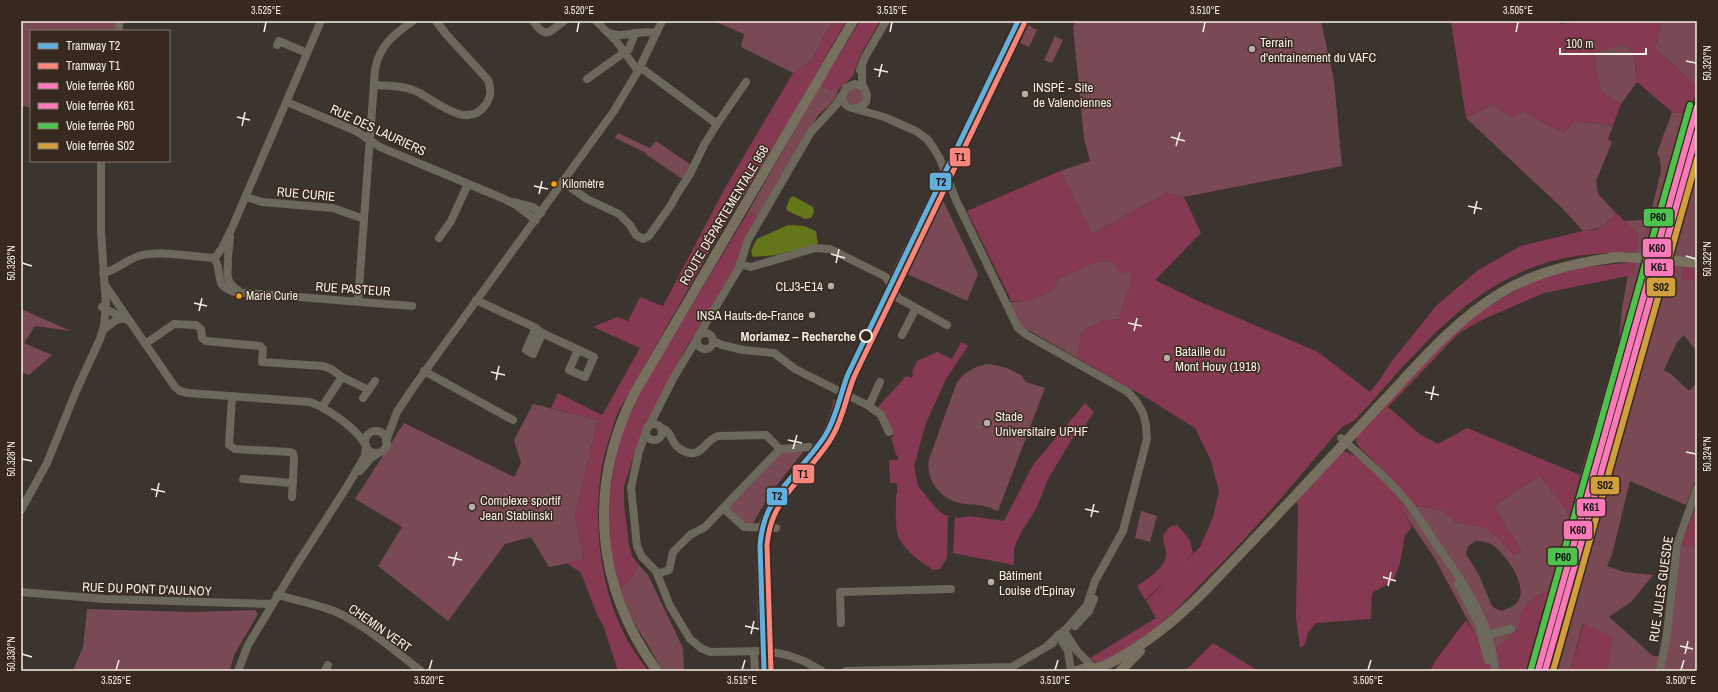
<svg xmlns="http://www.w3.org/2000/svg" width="1718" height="692" font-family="'Archivo Narrow',sans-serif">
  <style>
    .green { fill: #794954; fill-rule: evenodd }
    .forest { fill: #863a51 }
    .water { fill: #65751a }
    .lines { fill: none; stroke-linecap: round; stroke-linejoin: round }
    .minor { stroke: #6d685c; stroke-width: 8 }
    .major { stroke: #78705f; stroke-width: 10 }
    .rail-1-casing { stroke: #37291e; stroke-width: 9 }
    .rail-2-casing { stroke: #37291e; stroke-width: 9 }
    .rail-3-casing { stroke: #37291e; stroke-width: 9 }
    .rail-4-casing { stroke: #37291e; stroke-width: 9 }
    .rail-1 { stroke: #fc7aba; stroke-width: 6 }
    .rail-2 { stroke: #fc7aba; stroke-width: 6 }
    .rail-3 { stroke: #4dc24d; stroke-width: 6 }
    .rail-4 { stroke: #d1a03c; stroke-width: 6 }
    .tram-1-casing { stroke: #37291e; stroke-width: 8 }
    .tram-2-casing { stroke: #37291e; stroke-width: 8 }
    .tram-1 { stroke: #60afdd; stroke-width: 5 }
    .tram-2 { stroke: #fd867c; stroke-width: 5 }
    .ticks { fill: none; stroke: #f9f0e8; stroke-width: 1.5 }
    .poi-dot { fill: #b7aea7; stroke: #37291e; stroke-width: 1.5 }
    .bus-dot { fill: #f7a600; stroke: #37291e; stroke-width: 1.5 }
    .stop-dot { fill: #37291e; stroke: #f9f0e8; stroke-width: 2 }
    .labels { text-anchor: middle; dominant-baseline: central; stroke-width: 3; stroke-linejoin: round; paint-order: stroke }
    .bus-label { font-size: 12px; fill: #f9f0e8; stroke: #37291e; text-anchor: start }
    .poi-label { font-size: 13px; fill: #f9f0e8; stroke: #37291e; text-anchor: start }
    .street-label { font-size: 13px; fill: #f9f0e8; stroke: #37291e }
    .stop-label { font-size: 13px; font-weight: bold; fill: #f9f0e8; stroke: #37291e; text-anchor: end }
    .line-badge { stroke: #37291e; stroke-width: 1.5 }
    .pale-badge-label { font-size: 11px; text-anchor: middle; font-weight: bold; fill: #111 }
    .neatline { fill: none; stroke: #f9f0e8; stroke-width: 1.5 }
    .ticks-label { font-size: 10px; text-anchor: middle; fill: #f9f0e8 }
  </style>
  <rect width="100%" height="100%" fill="#3c342e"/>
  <g class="green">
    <polygon points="21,21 116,21 114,31 31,31 31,108 24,106 21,109"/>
    <polygon points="832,21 812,60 793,73 741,47 744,34 716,22"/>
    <polygon points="1077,21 1321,21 1334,80 1342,166 1184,197 1167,193 1092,234 1060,171 1090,161 1084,139 1073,26"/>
    <polygon points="1662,21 1697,21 1697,87 1655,48"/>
    <polygon points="1028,25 1037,30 1029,47 1020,43"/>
    <polygon points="1055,36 1063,40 1052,63 1044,60"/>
    <polygon points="1003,44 1007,46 968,128 963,126"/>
    <polygon points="1623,44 1634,53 1637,82 1621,104 1602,92 1596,73 1595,51"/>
    <path d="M820 86 830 90 835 88 838 90C836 101 828 107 819 114L758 217 748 212Z"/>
    <circle cx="855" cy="96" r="9"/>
    <path d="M1492 104 1512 117 1523 111 1564 133 1574 121 1613 126 1608 139 1612 142 1596 181 1598 194 1616 213C1605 226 1599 229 1583 231L1562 208 1466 118Z"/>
    <path d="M1672 112 1690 114 1589 479 1556 589 1536 596 1522 611 1519 628 1506 641 1483 657 1475 634 1435 559 1404 513 1415 506 1442 510 1456 522 1486 528 1501 540 1514 555 1521 551 1494 506 1540 475 1569 514 1619 341 1622 308 1628 275H1633L1639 235 1624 221 1642 220 1651 212 1661 171 1660 159 1657 153ZM1476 541C1481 541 1486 542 1491 544 1504 552 1527 583 1519 599 1516 606 1509 608 1502 611L1496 609 1492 606 1479 575 1466 554 1468 546Z"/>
    <polygon points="618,133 650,148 656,141 691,165 684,180 647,155 646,153 615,138"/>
    <polygon points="1697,143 1697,268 1683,266 1681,280 1693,280 1697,283 1697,352 1684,335 1677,342 1664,370 1671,374 1689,391 1697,383 1697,476 1686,505 1630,481 1612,555 1607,566 1624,572 1653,575 1631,602 1609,617 1653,656 1659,656 1663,637 1674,544 1690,546 1697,548 1697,671 1679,671 1670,669 1666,671 1608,671 1608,668 1583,623 1570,671 1545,671 1668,236 1672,238"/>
    <polygon points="934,186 938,188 896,276 891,274"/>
    <polygon points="941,196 978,274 967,301 905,273"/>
    <polygon points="1113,261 1131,272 1131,280 1119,319 1102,321 1082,331 1077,358 1025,328 1020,325 1007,302 1025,301 1051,292 1058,279 1095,262"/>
    <polygon points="21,309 71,331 35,326 24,343 52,355 29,375 21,372"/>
    <path d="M990 364 1007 368 1021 375 1026 382 1045 388 998 511C992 509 984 505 977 505 973 504 969 505 965 504 942 501 925 482 929 459L957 382C966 371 976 365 990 364Z"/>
    <path d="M834 399 839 402C835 420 829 435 817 450L813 446C824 432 830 417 834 399Z"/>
    <polygon points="533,404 598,420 575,515 584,560 549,567 531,537 505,544 448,621 378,566 402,527 355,499 404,423 514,477 521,463 514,440"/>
    <path d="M810 449 815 453C798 474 772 498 764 524H758L769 501Z"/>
    <polygon points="804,451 769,495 752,525 747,525 726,509 780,452"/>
    <polygon points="1141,511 1157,516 1150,542 1135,538"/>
    <polygon points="756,545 761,545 762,598 757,598"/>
    <polygon points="638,564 648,575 683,648 684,671 663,671 631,617 620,590 633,575"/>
    <polygon points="757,600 762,600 764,631 758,631"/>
    <polygon points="87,609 193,612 255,610 258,614 234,655 230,671 73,671 83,647"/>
  </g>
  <g class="forest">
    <path d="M832 21H846L783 131 721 231 617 414C611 433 604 452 601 472 593 528 601 597 631 646 636 654 642 663 648 671H618L603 625 598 617 581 573 567 563 584 559 575 515 598 420 551 408 558 393 602 415 604 412 640 348 593 327 617 317 628 321 640 297 663 306 725 188 793 73 812 60Z"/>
    <polygon points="860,21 880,21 860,56 853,76 838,90 835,88 830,90 820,86"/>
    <polygon points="1451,21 1560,21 1561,24 1577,21 1662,21 1655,48 1697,87 1690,114 1672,112 1637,82 1634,53 1623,44 1595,52 1596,73 1602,91 1621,104 1613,126 1574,121 1564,133 1523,111 1512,117 1492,104 1466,118"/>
    <path d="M1060 171 1092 234 1167 193 1184 197 1201 233 1155 280 1196 300 1318 352 1370 392 1381 378 1391 362 1436 306 1478 270 1521 246 1583 231 1595 230 1607 223 1616 213 1639 235 1637 252C1613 253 1589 253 1565 258 1471 277 1416 354 1355 420L1342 427C1322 449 1303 473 1283 496 1258 525 1232 553 1205 580 1179 607 1133 658 1096 663L1090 658 1156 618 1146 601 1166 580 1145 600 1137 585C1146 582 1167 565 1166 554 1166 539 1157 539 1171 526L1177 525 1190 540 1193 553 1180 566 1200 547 1213 517 1219 491 1211 461 1195 428 1147 398 1077 358 1082 331 1102 321 1119 319 1131 280V272L1120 273 1113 261 1095 262 1058 279 1051 292 1025 301H1010V298L967 211Z"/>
    <polygon points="748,212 758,217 732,274 683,353 648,421 634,455 624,486 624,504 629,545 633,558 638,564 633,575 620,590 610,549 608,504 619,438 643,387"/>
    <polygon points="1635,262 1633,275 1544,293 1484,319 1459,333 1388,407 1421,435 1438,444 1467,428 1580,475 1569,515 1540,475 1494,506 1521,551 1514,555 1501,540 1486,528 1456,522 1442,510 1415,506 1388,475 1360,448 1356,442 1357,434 1458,328 1489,306 1534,280 1585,267"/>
    <polygon points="1683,266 1697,268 1697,283 1693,280 1681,280"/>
    <path d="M961 342 968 346 946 379 926 423 914 466 918 486 936 508 943 514 948 516 947 558 940 569 933 570C920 561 901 549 897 532 895 520 896 506 896 494H897V483H890L889 460H898V456L896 455 891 437 894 436 887 422 877 408 906 376 912 378 913 375 912 372 917 361 937 352 952 359Z"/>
    <polygon points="1085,403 1094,412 1080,433 1072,439 1048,479 1036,509 1022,531 1014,548 1014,565 953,553 955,517 959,518 969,516 1004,521 1033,465"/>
    <path d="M1341 451C1360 451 1396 495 1409 510L1404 513 1412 527 1405 535 1400 563 1393 581 1372 593 1371 619 1316 623 1308 633 1305 644 1300 648 1296 617 1298 507 1296 500Z"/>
    <polygon points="1697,503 1697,548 1681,545"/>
    <polygon points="1556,589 1533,671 1430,671 1436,660 1466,620 1475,634 1483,656 1506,641 1519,628 1522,611 1536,596"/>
    <polygon points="1584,623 1613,637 1608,671 1570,671"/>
    <polygon points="1213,643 1252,667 1257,671 1185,671"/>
  </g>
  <g class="water">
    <polygon points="793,196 813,207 814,212 811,218 805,219 788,211 786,208 790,198"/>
    <polygon points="788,225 804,226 816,231 818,244 776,255 753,257 751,251 757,239"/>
  </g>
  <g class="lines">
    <g class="minor">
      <path d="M533 21C546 40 549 32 564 21"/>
      <polyline points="596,21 617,42 638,71"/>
      <polyline points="118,31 120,21"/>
      <path d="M609 33C624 39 640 29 656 33"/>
      <polyline points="277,45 279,41 307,53"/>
      <path d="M862 66V83L867 95 866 102C859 112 844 110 842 97L846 88 855 84 863 87"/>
      <polyline points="860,70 865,57 886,21"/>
      <polyline points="587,79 629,49 635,33"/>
      <path d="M374 85C387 86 401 85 413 90 433 97 467 133 486 104 491 97 491 88 488 80L446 34 436 21"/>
      <polyline points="287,102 356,131 380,147 502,198 516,205 536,220"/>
      <polyline points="856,109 884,117 916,131 927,139 933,147 940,159 956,200 1018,328 1027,335 1128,392 1136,401 1143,413 1146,425 1147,439 1123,531 1095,581 1087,605 1067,628 1048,645"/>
      <polyline points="717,124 746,82"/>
      <polyline points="563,182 587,199 619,214 630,225 636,235 643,239 649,236 671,205 677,194 690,174 704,145 717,124 640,67"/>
      <polyline points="246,197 262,202 333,208 364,219"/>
      <polyline points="514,202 533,207 541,213"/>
      <polyline points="439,238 451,221 468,184"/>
      <polyline points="228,257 230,237"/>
      <polyline points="215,258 222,248 232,228 321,21"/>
      <path d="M215 258C215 262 218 264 218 268 221 282 218 286 234 292L412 306"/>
      <path d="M228 262C227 274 226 283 238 290"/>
      <polyline points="740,264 751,267 815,248 830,249 886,277 898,298 947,325"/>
      <path d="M103 273C117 270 126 260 139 256 158 250 195 257 215 258"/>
      <path d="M105 285 175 387 180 391 188 393 310 402C327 408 356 428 365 444"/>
      <polyline points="476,300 532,326 544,334 594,357 585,377 569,370 578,350"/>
      <path d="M358 301 375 69C380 45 394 34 413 21"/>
      <polyline points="102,307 129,321"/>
      <polyline points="536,328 526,350 533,354 542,334"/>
      <polyline points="103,330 116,320 124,318"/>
      <circle cx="705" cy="341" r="8"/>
      <polyline points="699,335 739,268 748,240 811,132 836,105 842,95"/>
      <polyline points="902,335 916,308"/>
      <polyline points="713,341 722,345 743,350 774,353 795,369 869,406 880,382"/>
      <polyline points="145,344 174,324 196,325 201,329 202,338 206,341 260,346 263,349 262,362 323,366 331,369 342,377 322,407"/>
      <polyline points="424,371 513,420"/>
      <polyline points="342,377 369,390"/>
      <polyline points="232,396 229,445 235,449 290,452 293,453 294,458 292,497"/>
      <polyline points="363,398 375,381"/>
      <polyline points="869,406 881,415 889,432"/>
      <circle cx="654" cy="432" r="8"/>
      <polyline points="648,428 674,377 697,339"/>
      <path d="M661 428C673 431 670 443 680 449 701 462 703 441 718 436L766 435 780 449"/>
      <circle cx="376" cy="442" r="11"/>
      <polyline points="646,433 639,451 631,488 637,546 642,557 656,571 670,606 690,639 701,648 710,652 767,651 787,655 804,661 822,671"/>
      <path d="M1341 438C1366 460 1392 482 1412 508 1423 523 1432 539 1443 554 1469 590 1491 625 1495 671"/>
      <polyline points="386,441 397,412 415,385 614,111 638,71 662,21"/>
      <polyline points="360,471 370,459 379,453"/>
      <polyline points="243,479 293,483"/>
      <polyline points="723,508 780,449 809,447"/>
      <polyline points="21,510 47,463 77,389 100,339 104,326 106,306 101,232 101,161"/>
      <polyline points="657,574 669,570 673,552 690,535 705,527 723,508 744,527 776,528"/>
      <polyline points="1458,584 1479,625 1488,660"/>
      <polyline points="21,592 105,599 272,604"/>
      <path d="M277 595C296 600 316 604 334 611 366 625 393 650 421 671"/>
      <polyline points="841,623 840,592 951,589"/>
      <polyline points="1075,626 1089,611 1094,599"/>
      <polyline points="1064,631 1077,651 1093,667"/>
      <polyline points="1058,635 1068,651 1071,671"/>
      <polyline points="1483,636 1511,629"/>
      <polyline points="754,651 755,671"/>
      <polyline points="767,651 767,671"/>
      <polyline points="238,671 248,645 294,569 348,485 365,456 366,447"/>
      <polyline points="325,671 328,665"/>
      <polyline points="846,671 1012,667 1053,643"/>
      <polyline points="1660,671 1667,633 1677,545 1697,488"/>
    </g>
    <g class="major">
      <polyline points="1613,257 1650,258 1697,263"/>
      <path d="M1096 668C1107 666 1115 661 1124 655 1160 635 1190 607 1218 577 1272 521 1324 465 1377 408 1416 367 1452 322 1502 292 1537 271 1578 262 1619 257"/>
      <path d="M657 671C595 586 587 486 635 392L853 21"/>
      <polyline points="1076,671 1089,667 1102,671"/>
      <polyline points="1120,671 1140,651"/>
    </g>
    <g class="rail-1-casing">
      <polyline id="rail-1" points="1538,671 1697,107"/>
    </g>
    <g class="rail-2-casing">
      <polyline id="rail-2" points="1545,671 1697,133"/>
    </g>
    <g class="rail-3-casing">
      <polyline id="rail-3" points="1531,669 1690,105"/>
    </g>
    <g class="rail-4-casing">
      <polyline id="rail-4" points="1553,671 1697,159"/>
    </g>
    <use href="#rail-1" class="rail-1"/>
    <use href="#rail-2" class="rail-2"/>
    <use href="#rail-3" class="rail-3"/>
    <use href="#rail-4" class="rail-4"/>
    <g class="tram-1-casing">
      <path id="tram-1" d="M764 671 760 545C761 534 763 523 768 512 781 483 809 462 826 434 837 416 840 394 848 374L1018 21"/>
    </g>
    <g class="tram-2-casing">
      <path id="tram-2" d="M771 671 767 545C768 535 770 525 774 516 787 486 816 465 832 437 843 419 846 397 854 377L1024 24"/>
    </g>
    <use href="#tram-1" class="tram-1"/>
    <use href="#tram-2" class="tram-2"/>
  </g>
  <path class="ticks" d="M264 32 266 22M577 32 579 22M890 32 892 22M1203 32 1205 22M1516 32 1518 22M1686 61 1696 63M874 69 888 72M879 77 882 64M237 117 250 120M242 126 245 112M1171 137 1185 141M1176 146 1180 132M534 186 548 189M539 194 542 181M1468 206 1482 209M1474 214 1477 201M831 254 845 258M1686 256 1696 259M22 263 32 266M836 263 839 249M194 303 207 306M199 311 202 298M1128 323 1142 326M1134 331 1137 318M491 372 505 375M496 380 499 366M1425 392 1439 395M1431 400 1434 386M788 440 802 443M793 449 797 435M1686 452 1696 454M22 459 32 461M151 489 165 492M156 497 159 483M1085 509 1099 512M1091 517 1094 504M448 557 462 560M453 566 457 552M1383 577 1396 581M1388 586 1391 572M745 626 759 629M751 634 754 621M1680 646 1693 649M22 654 32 657M1685 654 1688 641M116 670 119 660M429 670 432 660M742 670 745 660M1055 670 1058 660M1368 670 1371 660M1681 670 1684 660"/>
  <g class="poi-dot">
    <circle cx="1252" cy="49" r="4"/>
    <circle cx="1025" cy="94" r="4"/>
    <circle cx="831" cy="286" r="4"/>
    <circle cx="812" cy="315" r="4"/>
    <circle cx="1167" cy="358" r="4"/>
    <circle cx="987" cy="423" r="4"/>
    <circle cx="472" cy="507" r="4"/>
    <circle cx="991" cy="582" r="4"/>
  </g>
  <g class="bus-dot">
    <circle cx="554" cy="184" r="3.5"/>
    <circle cx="239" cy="296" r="3.5"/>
  </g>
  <circle class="stop-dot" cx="866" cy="336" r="6"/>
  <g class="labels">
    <g class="bus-label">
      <text x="562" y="184">Kilomètre</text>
      <text x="246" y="296">Marie Curie</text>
    </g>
    <g class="poi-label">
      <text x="1260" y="42">Terrain<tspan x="1260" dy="15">d'entrainement du VAFC</tspan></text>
      <text x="1033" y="87">INSPÉ - Site<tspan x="1033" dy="15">de Valenciennes</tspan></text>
      <text x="823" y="286" text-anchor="end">CLJ3-E14</text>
      <text x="804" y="315" text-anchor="end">INSA Hauts-de-France</text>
      <text x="1175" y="351">Bataille du<tspan x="1175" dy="15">Mont Houy (1918)</tspan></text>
      <text x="995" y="416">Stade<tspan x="995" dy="15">Universitaire UPHF</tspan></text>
      <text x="480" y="500">Complexe sportif<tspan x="480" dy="15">Jean Stablinski</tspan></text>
      <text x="999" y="575">Bâtiment<tspan x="999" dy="15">Louise d'Epinay</tspan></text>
    </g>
    <g class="street-label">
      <text transform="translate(378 130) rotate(25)">RUE DES LAURIERS</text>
      <text transform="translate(306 194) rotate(5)">RUE CURIE</text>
      <text transform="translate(724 215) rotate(-59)">ROUTE DÉPARTEMENTALE 958</text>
      <text transform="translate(353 289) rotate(4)">RUE PASTEUR</text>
      <text transform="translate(147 589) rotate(2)">RUE DU PONT D'AULNOY</text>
      <text transform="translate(1661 589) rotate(-82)">RUE JULES GUESDE</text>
      <text transform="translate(380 628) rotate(35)">CHEMIN VERT</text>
    </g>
    <g class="stop-label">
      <text x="856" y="336">Moriamez – Recherche</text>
    </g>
  </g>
  <g class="line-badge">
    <rect x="949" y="147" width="22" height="20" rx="4" fill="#fd867c"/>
    <rect x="929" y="172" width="23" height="19" rx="4" fill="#60afdd"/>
    <rect x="1643" y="208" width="31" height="19" rx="4" fill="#4dc24d"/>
    <rect x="1642" y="238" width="30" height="20" rx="4" fill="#fc7aba"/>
    <rect x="1644" y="258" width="30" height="19" rx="4" fill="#fc7aba"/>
    <rect x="1646" y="277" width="30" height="20" rx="4" fill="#d1a03c"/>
    <rect x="792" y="464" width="23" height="20" rx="4" fill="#fd867c"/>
    <rect x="1590" y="476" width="30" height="19" rx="4" fill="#d1a03c"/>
    <rect x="766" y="487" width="22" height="19" rx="4" fill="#60afdd"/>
    <rect x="1576" y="498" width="30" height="19" rx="4" fill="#fc7aba"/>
    <rect x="1563" y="520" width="30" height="20" rx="4" fill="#fc7aba"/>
    <rect x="1547" y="547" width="31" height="19" rx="4" fill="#4dc24d"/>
  </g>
  <g class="pale-badge-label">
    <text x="960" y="161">T1</text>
    <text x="941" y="186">T2</text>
    <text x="1658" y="221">P60</text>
    <text x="1657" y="252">K60</text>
    <text x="1659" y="271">K61</text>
    <text x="1661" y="291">S02</text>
    <text x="803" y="478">T1</text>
    <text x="1605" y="489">S02</text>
    <text x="777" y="500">T2</text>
    <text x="1591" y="511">K61</text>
    <text x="1578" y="534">K60</text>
    <text x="1563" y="561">P60</text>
  </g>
  <rect width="1718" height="692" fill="none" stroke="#37291e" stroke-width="44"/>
  <rect x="30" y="30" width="140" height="132" fill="#37291e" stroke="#85796f"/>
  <rect x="38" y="43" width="20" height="6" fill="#60afdd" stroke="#85796f"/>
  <text x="66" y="50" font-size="12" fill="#f9f0e8">Tramway T2</text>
  <rect x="38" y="63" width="20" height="6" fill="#fd867c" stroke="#85796f"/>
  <text x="66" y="70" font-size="12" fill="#f9f0e8">Tramway T1</text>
  <rect x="38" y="83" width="20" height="6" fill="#fc7aba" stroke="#85796f"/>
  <text x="66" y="90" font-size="12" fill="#f9f0e8">Voie ferrée K60</text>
  <rect x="38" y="103" width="20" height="6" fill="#fc7aba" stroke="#85796f"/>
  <text x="66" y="110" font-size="12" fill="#f9f0e8">Voie ferrée K61</text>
  <rect x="38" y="123" width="20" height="6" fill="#4dc24d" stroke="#85796f"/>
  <text x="66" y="130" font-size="12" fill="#f9f0e8">Voie ferrée P60</text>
  <rect x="38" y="143" width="20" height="6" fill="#d1a03c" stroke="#85796f"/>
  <text x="66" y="150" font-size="12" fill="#f9f0e8">Voie ferrée S02</text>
  <path d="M1560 48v6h86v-6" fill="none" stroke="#f9f0e8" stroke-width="2"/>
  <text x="1566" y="48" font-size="12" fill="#f9f0e8" stroke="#37291e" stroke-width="3" paint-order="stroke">100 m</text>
  <rect x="22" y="22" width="1674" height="648" class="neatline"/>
  <g class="ticks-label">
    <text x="266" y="14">3.525°E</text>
    <text x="579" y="14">3.520°E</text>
    <text x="892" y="14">3.515°E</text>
    <text x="1205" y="14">3.510°E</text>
    <text x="1518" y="14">3.505°E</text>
    <text transform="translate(1707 63) rotate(-90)" y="4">50.320°N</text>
    <text transform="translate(1707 259) rotate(-90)" y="4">50.322°N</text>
    <text transform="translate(11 263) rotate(-90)" y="4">50.326°N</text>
    <text transform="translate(1707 454) rotate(-90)" y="4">50.324°N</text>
    <text transform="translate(11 459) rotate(-90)" y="4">50.328°N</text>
    <text transform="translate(11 654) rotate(-90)" y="4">50.330°N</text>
    <text x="116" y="684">3.525°E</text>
    <text x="429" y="684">3.520°E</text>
    <text x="742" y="684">3.515°E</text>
    <text x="1055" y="684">3.510°E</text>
    <text x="1368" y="684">3.505°E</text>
    <text x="1681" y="684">3.500°E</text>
  </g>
</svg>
